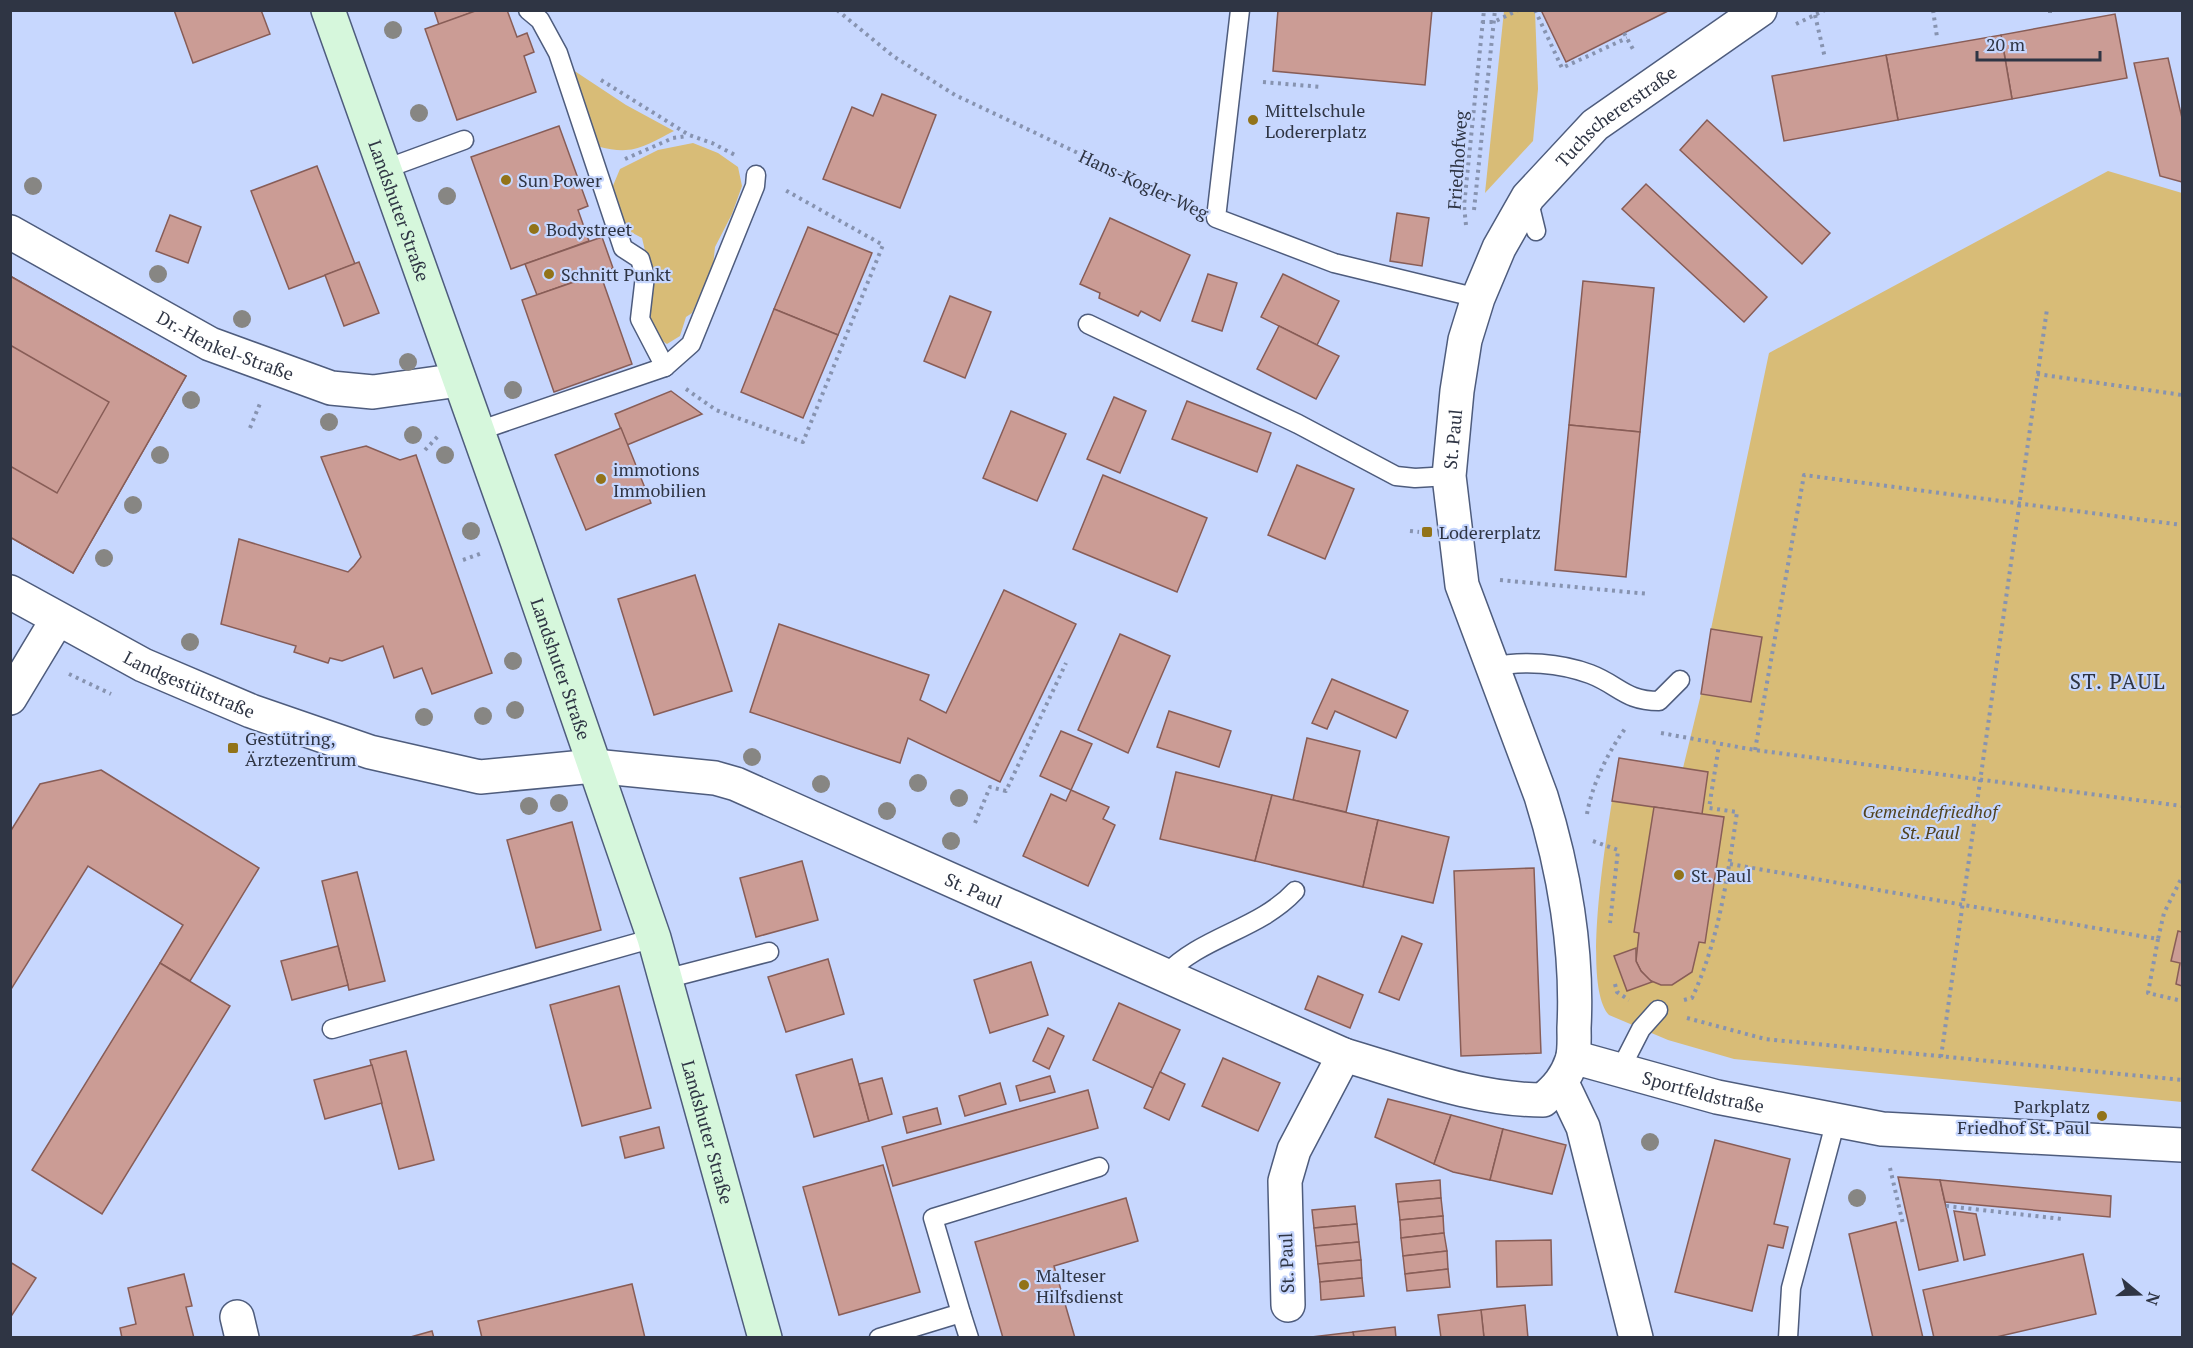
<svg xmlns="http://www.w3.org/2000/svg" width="2193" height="1348" font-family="'PT Serif',serif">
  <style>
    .green { fill: #d8bc77 }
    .building { fill: #cb9c95; stroke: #885d57; stroke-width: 1.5 }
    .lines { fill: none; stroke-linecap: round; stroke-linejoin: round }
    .lane-casing { stroke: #4e5c7d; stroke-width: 21 }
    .street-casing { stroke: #4e5c7d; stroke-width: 36 }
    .secondary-casing { stroke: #4e5c7d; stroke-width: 36 }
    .path { stroke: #8793b0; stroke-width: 4; stroke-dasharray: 3 4.5; stroke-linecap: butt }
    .lane { stroke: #fff; stroke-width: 18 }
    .street { stroke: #fff; stroke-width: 33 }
    .secondary { stroke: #d6f7dc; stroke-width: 33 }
    .tree { fill: #878683 }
    .poi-dot { fill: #927319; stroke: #c7d7fe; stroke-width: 2 }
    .labels { text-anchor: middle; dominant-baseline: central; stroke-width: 4.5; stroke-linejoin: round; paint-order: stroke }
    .poi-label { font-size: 18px; fill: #2f3544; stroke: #c7d7fe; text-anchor: start }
    .street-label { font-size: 18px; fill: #2f3544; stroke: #c7d7fe }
    .park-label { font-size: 18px; font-style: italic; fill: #52431e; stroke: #c7d7fe }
    .quarter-label { font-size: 21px; letter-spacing: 1.5px; fill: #2f3544; stroke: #c7d7fe }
  </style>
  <rect width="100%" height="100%" fill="#c7d7fe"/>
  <g class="green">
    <polygon points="1504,11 1535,11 1538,89 1533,141 1485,193"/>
    <path d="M570 68 626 105 674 131C643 147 632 156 597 146Z"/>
    <path d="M693 143 718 153 738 167 742 186 732 214 715 247 713 266 692 313 686 317 680 336 667 344C642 329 649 294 653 270L648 263 642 238 625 229 612 188 620 169 658 150Z"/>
    <path d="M2108 171 2182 193V1102L1734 1059 1668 1040 1609 1015C1578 982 1612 805 1619 758L1683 768 1701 694 1711 629 1769 353Z"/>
  </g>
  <g class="building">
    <polygon points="174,10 261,10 270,34 193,63"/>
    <polygon points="434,10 478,10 439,25"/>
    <polygon points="478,10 507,10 517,37 527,33 534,52 524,56 536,92 457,120 425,29"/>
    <polygon points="1278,10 1432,10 1425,85 1273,71"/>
    <polygon points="1541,10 1670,10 1566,62"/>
    <polygon points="2115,14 2127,78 2012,99 2001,35"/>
    <polygon points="2001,35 2012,99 1898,120 1886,55"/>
    <polygon points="1886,55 1898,120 1784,141 1772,76"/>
    <polygon points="2168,58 2182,118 2182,182 2160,176 2134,63"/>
    <polygon points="882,94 936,115 900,208 823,179 852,107 873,116"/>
    <polygon points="1707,120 1830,233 1802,264 1680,150"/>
    <polygon points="559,126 588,206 578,210 589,241 511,269 471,157"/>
    <polygon points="317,166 355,264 289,289 251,191"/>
    <polygon points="1646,184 1767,297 1744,322 1622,209"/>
    <polygon points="1397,213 1429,218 1422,266 1390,261"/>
    <polygon points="170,215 201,227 188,263 156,251"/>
    <polygon points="1110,218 1190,255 1160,321 1141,311 1138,316 1099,298 1100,293 1080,284"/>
    <polygon points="808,227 872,253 838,335 774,309"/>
    <polygon points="602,237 613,268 537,295 525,264"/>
    <polygon points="359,262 379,313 344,326 325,275"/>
    <polygon points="600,273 632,364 554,392 522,300"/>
    <polygon points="1208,274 1237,283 1222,331 1192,321"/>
    <polygon points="1283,274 1339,301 1317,345 1261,317"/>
    <polygon points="10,276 186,376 73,573 10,537 10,466 57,493 109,402 10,345"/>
    <polygon points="10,276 186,376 73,573 10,537"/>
    <polygon points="1583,281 1654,288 1640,432 1569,425"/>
    <polygon points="950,296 991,312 965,378 924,361"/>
    <polygon points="774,309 838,335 803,418 741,392"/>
    <polygon points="1279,326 1339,356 1316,399 1257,369"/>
    <polygon points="10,345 109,402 57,493 10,466"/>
    <polygon points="671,391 702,414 627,445 615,414"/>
    <polygon points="1114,397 1146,411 1120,473 1087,459"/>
    <polygon points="1187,401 1271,433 1257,472 1172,439"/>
    <polygon points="1011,411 1066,434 1037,501 983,478"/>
    <polygon points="1569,425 1640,432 1626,577 1555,570"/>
    <polygon points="621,428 651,503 586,530 555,455"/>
    <polygon points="366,446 400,460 416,455 492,673 432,694 422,668 394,678 383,646 342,661 330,658 328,663 294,652 296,646 221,624 239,539 348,572 354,566 361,557 321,457"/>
    <polygon points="1297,465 1354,489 1325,559 1268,535"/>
    <polygon points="1103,475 1207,518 1177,592 1073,549"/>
    <polygon points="695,575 732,691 654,715 618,599"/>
    <polygon points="1004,590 1076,624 1000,782 908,738 900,763 750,712 779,624 929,675 920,700 946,713"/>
    <polygon points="1711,629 1762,637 1751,702 1701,694"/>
    <polygon points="1120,634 1170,656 1128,753 1078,730"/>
    <polygon points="1332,679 1408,711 1396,738 1335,711 1327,729 1312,723"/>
    <polygon points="1169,711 1231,731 1219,767 1157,747"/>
    <polygon points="1061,731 1092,744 1071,790 1040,776"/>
    <polygon points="1307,738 1360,751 1346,812 1293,800"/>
    <polygon points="1619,758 1708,772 1702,814 1612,801"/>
    <polygon points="101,770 259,868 190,981 160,963 183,925 88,866 10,991 10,832 40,784"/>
    <polygon points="1176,772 1272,795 1255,861 1160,839"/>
    <polygon points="1071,790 1109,807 1103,819 1115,825 1088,886 1023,856 1051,794 1066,801"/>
    <polygon points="1272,795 1378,820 1363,887 1255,861"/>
    <polygon points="1654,807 1724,817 1705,943 1699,942 1692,972 1672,985 1661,985 1649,980 1641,971 1636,961 1639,933 1634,932"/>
    <polygon points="1378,820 1449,837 1433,903 1363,887"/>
    <polygon points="572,822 601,930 536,948 507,840"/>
    <polygon points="802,861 818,920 756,937 740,878"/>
    <polygon points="1534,868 1541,1053 1461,1056 1454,871"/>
    <polygon points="357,872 385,981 349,990 322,881"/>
    <polygon points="2178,931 2182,932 2182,986 2176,984 2180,963 2171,961"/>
    <polygon points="1402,936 1422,944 1399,1000 1379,992"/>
    <polygon points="338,946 348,985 292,1000 281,961"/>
    <polygon points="1636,948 1636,961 1641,971 1652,982 1627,991 1614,956"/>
    <polygon points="828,959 844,1014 786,1032 768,977"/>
    <polygon points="1031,962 1048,1015 990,1033 974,980"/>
    <polygon points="160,963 230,1006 102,1214 32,1170"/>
    <polygon points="1318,976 1363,995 1350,1028 1305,1009"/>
    <polygon points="619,986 651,1108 582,1126 550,1005"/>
    <polygon points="1119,1003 1180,1030 1153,1088 1093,1060"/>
    <polygon points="1048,1028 1064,1036 1049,1069 1033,1061"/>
    <polygon points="406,1051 434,1160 399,1169 370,1060"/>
    <polygon points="1223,1058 1280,1083 1258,1131 1202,1106"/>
    <polygon points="852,1059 869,1121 814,1137 796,1075"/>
    <polygon points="372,1065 382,1103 325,1119 314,1080"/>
    <polygon points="1160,1072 1185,1084 1169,1120 1144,1108"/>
    <polygon points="1050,1076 1055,1092 1020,1101 1016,1086"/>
    <polygon points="882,1078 892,1114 869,1121 859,1084"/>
    <polygon points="1000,1083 1006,1104 965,1116 959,1096"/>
    <polygon points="1088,1090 1098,1128 893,1186 882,1147"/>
    <polygon points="1388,1099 1451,1115 1434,1164 1375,1137"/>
    <polygon points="937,1108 941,1124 907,1133 903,1117"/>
    <polygon points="1451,1115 1503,1129 1490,1180 1453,1172 1434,1164"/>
    <polygon points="659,1127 664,1148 625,1158 620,1137"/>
    <polygon points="1503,1129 1566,1145 1552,1194 1490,1180"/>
    <polygon points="1715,1140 1790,1159 1774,1224 1788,1227 1783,1248 1768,1245 1752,1311 1675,1292"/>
    <polygon points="883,1165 920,1292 839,1315 803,1187"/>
    <polygon points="1898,1177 1940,1180 1958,1261 1919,1270"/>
    <polygon points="1440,1180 1441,1198 1398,1202 1396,1184"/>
    <polygon points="1940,1180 2111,1196 2110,1217 1945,1202"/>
    <polygon points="1126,1198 1138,1241 1054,1266 1075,1338 1003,1338 975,1242"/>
    <polygon points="1441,1198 1443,1216 1400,1220 1398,1202"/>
    <polygon points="1355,1206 1357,1224 1314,1228 1312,1210"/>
    <polygon points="1954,1211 1976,1214 1985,1255 1964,1260"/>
    <polygon points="1443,1216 1444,1233 1401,1238 1400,1220"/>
    <polygon points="1896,1222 1923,1338 1873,1338 1849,1234"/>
    <polygon points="1357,1224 1359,1242 1316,1246 1314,1228"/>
    <polygon points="1444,1233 1447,1251 1403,1256 1401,1238"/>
    <polygon points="1551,1240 1552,1285 1497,1287 1496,1241"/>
    <polygon points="1359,1242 1361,1260 1318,1264 1316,1246"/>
    <polygon points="1447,1251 1448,1269 1405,1274 1403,1256"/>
    <polygon points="2083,1254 2096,1314 1992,1338 1934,1338 1923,1290"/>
    <polygon points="1361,1260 1362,1278 1320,1282 1318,1264"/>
    <polygon points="10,1262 36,1278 10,1318"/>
    <polygon points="1448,1269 1450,1287 1407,1291 1405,1274"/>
    <polygon points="184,1274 192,1306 186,1307 194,1338 122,1338 120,1328 136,1324 128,1288"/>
    <polygon points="1362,1278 1364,1296 1321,1300 1320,1282"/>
    <polygon points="632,1284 645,1338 482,1338 478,1321"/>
    <polygon points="1525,1305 1528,1338 1484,1338 1481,1310"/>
    <polygon points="1481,1310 1484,1338 1441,1338 1438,1315"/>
    <polygon points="1395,1327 1396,1338 1354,1338 1353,1332"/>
    <polygon points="432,1331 434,1338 407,1338"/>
    <polygon points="1353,1332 1354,1338 1312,1338 1312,1337"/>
  </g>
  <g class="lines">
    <g class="lane-casing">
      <g id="lane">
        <polyline points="528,10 540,20 558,53 623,248 640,259 645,276 640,319 665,367"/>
        <polyline points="1240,10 1216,218 1334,263 1478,298"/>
        <polyline points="385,169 464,140"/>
        <polyline points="1528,198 1536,231"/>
        <polyline points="1088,324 1298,424 1396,476 1415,478 1449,476"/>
        <polyline points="478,431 665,367 691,344 755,186 756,175"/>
        <path d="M1492 667C1523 660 1560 663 1590 674 1619 685 1625 701 1659 701L1680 680"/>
        <path d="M1165 975C1202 936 1259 930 1295 891"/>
        <polyline points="665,979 769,952"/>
        <polyline points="332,1029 654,938"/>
        <polyline points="1620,1070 1641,1029 1658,1010"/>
        <polyline points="961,1313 969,1338"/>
        <polyline points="879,1338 961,1313 933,1218 1099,1167"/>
        <polyline points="1788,1338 1791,1288 1836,1120"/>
      </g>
    </g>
    <g class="street-casing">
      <g id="street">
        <path id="s1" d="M10 232 210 344 331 388 373 392 459 380"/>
        <path id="s2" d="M10 592 143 665 251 711 370 752 480 777 594 766 715 778 736 784 1344 1055C1409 1074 1475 1100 1543 1100 1557 1088 1566 1078 1572 1060 1575 1050 1574 1038 1574 1028 1578 951 1564 869 1541 796L1462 585 1449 476 1457 391 1465 340 1478 298 1499 248 1528 197 1595 125 1760 10"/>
        <polyline points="10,698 57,620"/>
        <path id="s3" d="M1573 1057 1717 1097 1882 1129 2182 1145"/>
        <polyline points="1562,1083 1583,1127 1636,1338"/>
        <polyline points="1288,1305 1285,1181 1294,1150 1344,1055"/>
        <polyline points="237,1317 242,1338"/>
      </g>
    </g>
    <g class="secondary-casing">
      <g id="secondary">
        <path id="s4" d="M328 10 517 541 654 938 765 1338"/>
      </g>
    </g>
    <g class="path">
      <polyline points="837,10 893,56 955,95 1186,204"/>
      <polyline points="1535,10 1562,68 1627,38"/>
      <polyline points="1933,10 1937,37"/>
      <polyline points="2050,10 2050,14"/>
      <polyline points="1815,15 1825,58"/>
      <polyline points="1482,22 1494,22 1518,10"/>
      <polyline points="1796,24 1825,10"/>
      <polyline points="1624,33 1634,51"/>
      <polyline points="601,80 689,135 712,143 735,155"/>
      <polyline points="1263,82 1322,87"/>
      <polyline points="625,159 673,138 688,136"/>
      <polyline points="1474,210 1495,10"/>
      <polyline points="1466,225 1464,206 1484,10"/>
      <polyline points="2037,374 2182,395"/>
      <polyline points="686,389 716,410 803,442 883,245 785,190"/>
      <polyline points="250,428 261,401"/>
      <polyline points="425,450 439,435"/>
      <polyline points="1410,531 1419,532"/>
      <polyline points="463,560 482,553"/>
      <polyline points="1500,580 1649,594"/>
      <polyline points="69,674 111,694"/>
      <polyline points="1661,733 1755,750 2182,806"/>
      <polyline points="1755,750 1804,475 2182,525"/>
      <path d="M1587 814C1592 784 1609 750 1627 726"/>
      <polyline points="975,823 990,787 1006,791 1066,663"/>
      <polyline points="1593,841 1618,850 1610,923"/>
      <polyline points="1730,864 2158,939 2164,913 2182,877"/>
      <polyline points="2158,939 2148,993 2182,1001"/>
      <polyline points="1615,984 1617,992 1629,1000"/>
      <path d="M1684 1000 1692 998C1719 940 1728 875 1737 812L1709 808 1719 745"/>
      <polyline points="1687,1018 1765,1039 2182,1080"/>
      <polyline points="1941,1057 2047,309"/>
      <polyline points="1890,1168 1903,1224"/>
      <polyline points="1946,1206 2062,1219"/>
    </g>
    <use href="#lane" class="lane"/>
    <use href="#street" class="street"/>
    <use href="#secondary" class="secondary"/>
  </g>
  <g class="tree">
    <circle cx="393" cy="30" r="9"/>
    <circle cx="419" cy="113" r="9"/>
    <circle cx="33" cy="186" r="9"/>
    <circle cx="447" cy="196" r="9"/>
    <circle cx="158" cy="274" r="9"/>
    <circle cx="242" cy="319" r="9"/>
    <circle cx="408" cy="362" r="9"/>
    <circle cx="513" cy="390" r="9"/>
    <circle cx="191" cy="400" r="9"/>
    <circle cx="329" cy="422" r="9"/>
    <circle cx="413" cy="435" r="9"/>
    <circle cx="160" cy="455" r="9"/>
    <circle cx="445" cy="455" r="9"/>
    <circle cx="133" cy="505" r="9"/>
    <circle cx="471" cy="531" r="9"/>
    <circle cx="104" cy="558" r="9"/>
    <circle cx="190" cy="642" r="9"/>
    <circle cx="513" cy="661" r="9"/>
    <circle cx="515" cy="710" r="9"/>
    <circle cx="483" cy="716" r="9"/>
    <circle cx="424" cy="717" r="9"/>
    <circle cx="752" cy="757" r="9"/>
    <circle cx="918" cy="783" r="9"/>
    <circle cx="821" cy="784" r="9"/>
    <circle cx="959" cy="798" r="9"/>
    <circle cx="559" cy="803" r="9"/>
    <circle cx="529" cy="806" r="9"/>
    <circle cx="887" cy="811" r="9"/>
    <circle cx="951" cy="841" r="9"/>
    <circle cx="1650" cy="1142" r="9"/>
    <circle cx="1857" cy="1198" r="9"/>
  </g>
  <g class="poi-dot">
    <circle cx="1253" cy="120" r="6"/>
    <circle cx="506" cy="180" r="6"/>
    <circle cx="534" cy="229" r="6"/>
    <circle cx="549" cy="274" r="6"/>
    <circle cx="601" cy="479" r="6"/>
    <rect x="1421" y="526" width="12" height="12" rx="3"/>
    <rect x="227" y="742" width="12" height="12" rx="3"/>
    <circle cx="1679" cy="875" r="6"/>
    <circle cx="2102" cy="1116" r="6"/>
    <circle cx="1024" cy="1285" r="6"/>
  </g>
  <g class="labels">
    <g class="poi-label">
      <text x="1265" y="110">Mittelschule<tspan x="1265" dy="21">Lodererplatz</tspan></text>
      <text x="518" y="180">Sun Power</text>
      <text x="546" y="229">Bodystreet</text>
      <text x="561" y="274">Schnitt Punkt</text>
      <text x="613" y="469">immotions<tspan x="613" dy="21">Immobilien</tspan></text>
      <text x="1439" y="532">Lodererplatz</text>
      <text x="245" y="738">Gestütring,<tspan x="245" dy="21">Ärztezentrum</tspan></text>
      <text x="1691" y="875">St. Paul</text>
      <text x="2090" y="1106" text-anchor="end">Parkplatz<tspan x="2090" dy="21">Friedhof St. Paul</tspan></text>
      <text x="1036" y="1275">Malteser<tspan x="1036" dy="21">Hilfsdienst</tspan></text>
    </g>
    <g class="street-label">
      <text stroke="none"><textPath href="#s2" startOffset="2703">Tuchschererstraße</textPath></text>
      <text transform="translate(1457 160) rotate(-86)">Friedhofweg</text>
      <text transform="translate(1144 184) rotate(25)">Hans-Kogler-Weg</text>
      <text stroke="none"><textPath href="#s4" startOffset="213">Landshuter Straße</textPath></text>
      <text stroke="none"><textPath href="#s1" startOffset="244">Dr.-Henkel-Straße</textPath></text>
      <text stroke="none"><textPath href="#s2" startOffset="2326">St. Paul</textPath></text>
      <text stroke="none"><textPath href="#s4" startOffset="699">Landshuter Straße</textPath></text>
      <text stroke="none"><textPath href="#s2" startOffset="202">Landgestütstraße</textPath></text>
      <text stroke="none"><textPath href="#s2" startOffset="1026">St. Paul</textPath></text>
      <text stroke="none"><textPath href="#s3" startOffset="135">Sportfeldstraße</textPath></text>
      <text stroke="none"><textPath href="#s4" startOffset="1185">Landshuter Straße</textPath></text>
      <text transform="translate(1286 1263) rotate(-92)">St. Paul</text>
    </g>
    <g class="park-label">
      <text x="1930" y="811">Gemeindefriedhof<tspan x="1930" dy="21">St. Paul</tspan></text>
    </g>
    <g class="quarter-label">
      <text x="2118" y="681">ST. PAUL</text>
    </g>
  </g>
  <rect width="2193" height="1348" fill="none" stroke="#2f3544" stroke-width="24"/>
  <g transform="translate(2139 1294) rotate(109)" stroke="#c7d7fe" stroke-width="4.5" paint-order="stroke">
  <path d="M0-4.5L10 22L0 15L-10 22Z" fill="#2f3544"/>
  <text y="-9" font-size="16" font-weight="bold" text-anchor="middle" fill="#2f3544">N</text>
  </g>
  <path d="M1977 51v9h123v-9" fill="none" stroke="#2f3544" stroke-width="3"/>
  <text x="1986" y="51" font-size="18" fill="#2f3544" stroke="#c7d7fe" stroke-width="4.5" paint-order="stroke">20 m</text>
</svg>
